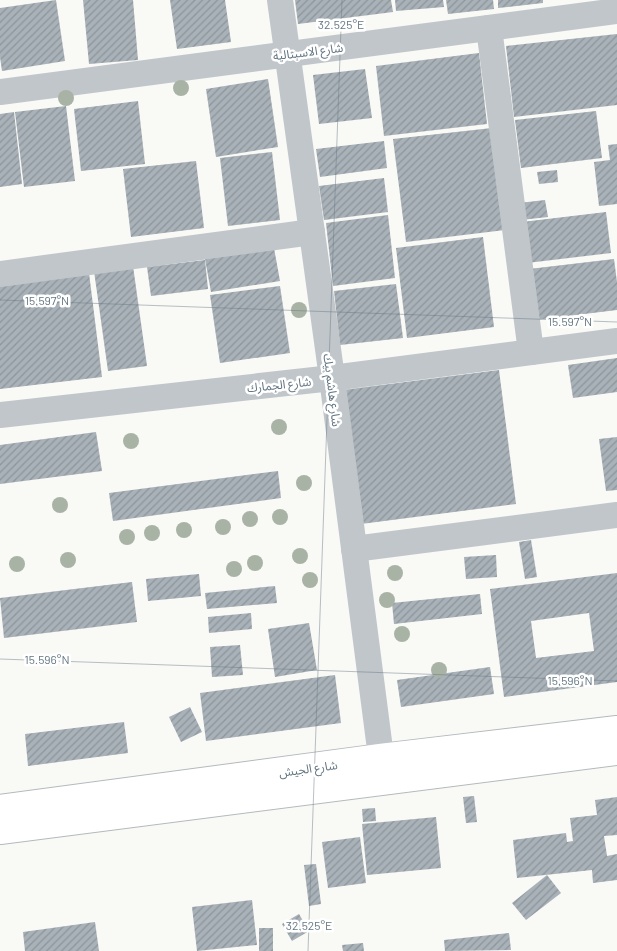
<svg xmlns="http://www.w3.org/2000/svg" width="617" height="951" font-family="Barlow,'Noto Sans Arabic',sans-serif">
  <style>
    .building { fill: url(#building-hatch); fill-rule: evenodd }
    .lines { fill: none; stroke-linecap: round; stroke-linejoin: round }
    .highway-casing { stroke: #b5b9bc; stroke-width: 30 }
    .street { stroke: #c1c6ca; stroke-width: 26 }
    .highway { stroke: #fff; stroke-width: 28 }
    .tree { fill: #a9b3a5 }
    .ticks { fill: none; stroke: #637682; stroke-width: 1; stroke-opacity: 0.45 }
    .labels { text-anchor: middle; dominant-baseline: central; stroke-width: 5; stroke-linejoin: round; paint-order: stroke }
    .street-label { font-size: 12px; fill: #637682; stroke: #fff }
    .ticks-label { font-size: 12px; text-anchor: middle; fill: #637682; stroke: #fff; stroke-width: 5; stroke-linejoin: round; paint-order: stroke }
  </style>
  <defs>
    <pattern id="building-hatch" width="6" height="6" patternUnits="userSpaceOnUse" patternTransform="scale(1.25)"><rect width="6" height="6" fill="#a9b2b8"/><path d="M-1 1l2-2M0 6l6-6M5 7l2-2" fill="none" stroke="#8d959b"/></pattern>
  </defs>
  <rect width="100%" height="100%" fill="#f9f9f6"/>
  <g class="building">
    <polygon points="56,0 65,61 2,71 0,57 0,8"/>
    <polygon points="83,0 133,0 138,60 89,64"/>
    <polygon points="170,0 225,0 231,42 177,49"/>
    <polygon points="295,0 391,0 393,12 298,24"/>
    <polygon points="395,0 443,0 444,7 396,11"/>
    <polygon points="446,0 493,0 494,9 448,14"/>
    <polygon points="498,0 543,0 543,3 498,8"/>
    <polygon points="617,34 617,105 514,117 506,46"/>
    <polygon points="479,53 487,124 384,136 376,66"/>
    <polygon points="365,69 372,118 319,124 313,75"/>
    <polygon points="268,79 278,147 216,157 206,89"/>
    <polygon points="138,101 145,164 81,171 74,109"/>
    <polygon points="66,106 75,181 24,187 15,112"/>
    <polygon points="596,111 602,158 521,168 515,120"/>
    <polygon points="14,112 22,184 0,187 0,114"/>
    <polygon points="492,128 505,230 406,242 393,139"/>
    <polygon points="384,141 387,168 320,177 316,149"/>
    <polygon points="617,144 617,204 599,206 594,162 610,160 608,145"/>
    <polygon points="272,152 280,220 228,226 220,158"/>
    <polygon points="196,161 204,228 131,237 123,169"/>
    <polygon points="557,170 558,182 539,184 537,172"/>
    <polygon points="384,178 388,212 324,220 319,186"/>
    <polygon points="545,200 548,217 521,220 519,203"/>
    <polygon points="606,212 611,253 527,263 522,222"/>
    <polygon points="388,215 395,278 333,286 326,223"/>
    <polygon points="483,237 494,327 407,338 396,248"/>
    <polygon points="274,248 280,281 211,292 205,259"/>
    <polygon points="614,259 617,282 617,310 535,320 529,269"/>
    <polygon points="205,260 208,289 151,296 147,267"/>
    <polygon points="133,266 147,366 108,371 94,271"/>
    <polygon points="89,273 102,377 0,389 0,284"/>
    <polygon points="396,284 403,338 340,345 334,291"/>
    <polygon points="280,286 290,353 220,363 210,295"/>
    <polygon points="617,358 617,392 573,398 568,365"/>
    <polygon points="499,370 516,504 361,524 343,390"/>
    <polygon points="96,432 102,471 0,484 0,445"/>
    <polygon points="617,437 617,490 606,491 599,439"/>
    <polygon points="278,471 281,498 113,521 109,493"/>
    <polygon points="531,540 537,577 525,579 519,542"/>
    <polygon points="496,555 497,577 466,579 464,557"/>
    <path d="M617 573V682L504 697 490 589ZM589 613 594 651 536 658 531 621Z"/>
    <polygon points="199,574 201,596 148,601 146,579"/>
    <polygon points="132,582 137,622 4,638 0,598"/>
    <polygon points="275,586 277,603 207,609 205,593"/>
    <polygon points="480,594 482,614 394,624 392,603"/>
    <polygon points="251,613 252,629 209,633 208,617"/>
    <polygon points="309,623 317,670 275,677 268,629"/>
    <polygon points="240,645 243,675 212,677 210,647"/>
    <polygon points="490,667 494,694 401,707 397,680"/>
    <polygon points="335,675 341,723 206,741 200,693"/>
    <polygon points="190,707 202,732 181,742 169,717"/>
    <polygon points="124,722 128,753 28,766 25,734"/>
    <polygon points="474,796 477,822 466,823 463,797"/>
    <polygon points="617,797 617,835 604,836 607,856 617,854 617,880 593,883 592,870 517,878 513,840 566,833 567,842 573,841 570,818 597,815 595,800"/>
    <polygon points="375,808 376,821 363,822 362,809"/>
    <polygon points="436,817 441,868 367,875 362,824"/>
    <polygon points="360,837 366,883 328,888 322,842"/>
    <polygon points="316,864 321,904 309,906 304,865"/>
    <polygon points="547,875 561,893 526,920 512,903"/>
    <polygon points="252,900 257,945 197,951 192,907"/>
    <polygon points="299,914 309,931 292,941 282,924"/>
    <polygon points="95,922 99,951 25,951 23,932"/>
    <rect x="259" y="928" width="14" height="23"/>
    <polygon points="509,933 511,950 445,951 444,940"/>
    <polygon points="363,943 364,951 343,951 342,945"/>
  </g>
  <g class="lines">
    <g class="highway-casing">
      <g id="highway">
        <polyline points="0,809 380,758 617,730"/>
        <polyline points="0,830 617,751"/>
      </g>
    </g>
    <g class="street">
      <polyline points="280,0 332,378 384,780"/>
      <polyline points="489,28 531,352"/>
      <polyline points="0,92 617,11"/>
      <polyline points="0,274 312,232"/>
      <polyline points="0,415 332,378 617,341"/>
      <polyline points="354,549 617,515"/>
    </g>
    <use href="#highway" class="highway"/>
  </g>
  <g class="tree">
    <circle cx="181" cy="88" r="8"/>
    <circle cx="66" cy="98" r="8"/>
    <circle cx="299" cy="310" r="8"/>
    <circle cx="279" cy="427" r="8"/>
    <circle cx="131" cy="441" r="8"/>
    <circle cx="304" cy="483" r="8"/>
    <circle cx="60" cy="505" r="8"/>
    <circle cx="280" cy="517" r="8"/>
    <circle cx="250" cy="519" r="8"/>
    <circle cx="223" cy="527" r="8"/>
    <circle cx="184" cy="530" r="8"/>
    <circle cx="152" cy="533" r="8"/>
    <circle cx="127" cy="537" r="8"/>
    <circle cx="300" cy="556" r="8"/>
    <circle cx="68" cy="560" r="8"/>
    <circle cx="255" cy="563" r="8"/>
    <circle cx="17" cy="564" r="8"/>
    <circle cx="234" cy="569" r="8"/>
    <circle cx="395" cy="573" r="8"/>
    <circle cx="310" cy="580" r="8"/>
    <circle cx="387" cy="600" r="8"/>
    <circle cx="402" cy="634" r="8"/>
    <circle cx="439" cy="670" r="8"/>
  </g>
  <path class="ticks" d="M0 300 617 322M0 659 617 681M308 951 342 0"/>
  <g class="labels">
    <g class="street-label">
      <text transform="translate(308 51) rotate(-7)">شارع الاسبتالية</text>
      <text transform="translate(279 384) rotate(-6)">شارع الجمارك</text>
      <text transform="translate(333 390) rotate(83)">شارع هاشم بيك</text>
      <text transform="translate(308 768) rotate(-8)">شارع الجيش</text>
    </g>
  </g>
  <g class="ticks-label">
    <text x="341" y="29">32.525°E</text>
    <text x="47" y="305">15.597°N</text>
    <text x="570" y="326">15.597°N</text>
    <text x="47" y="664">15.596°N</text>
    <text x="570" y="685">15.596°N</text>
    <text x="309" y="930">32.525°E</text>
  </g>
</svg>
